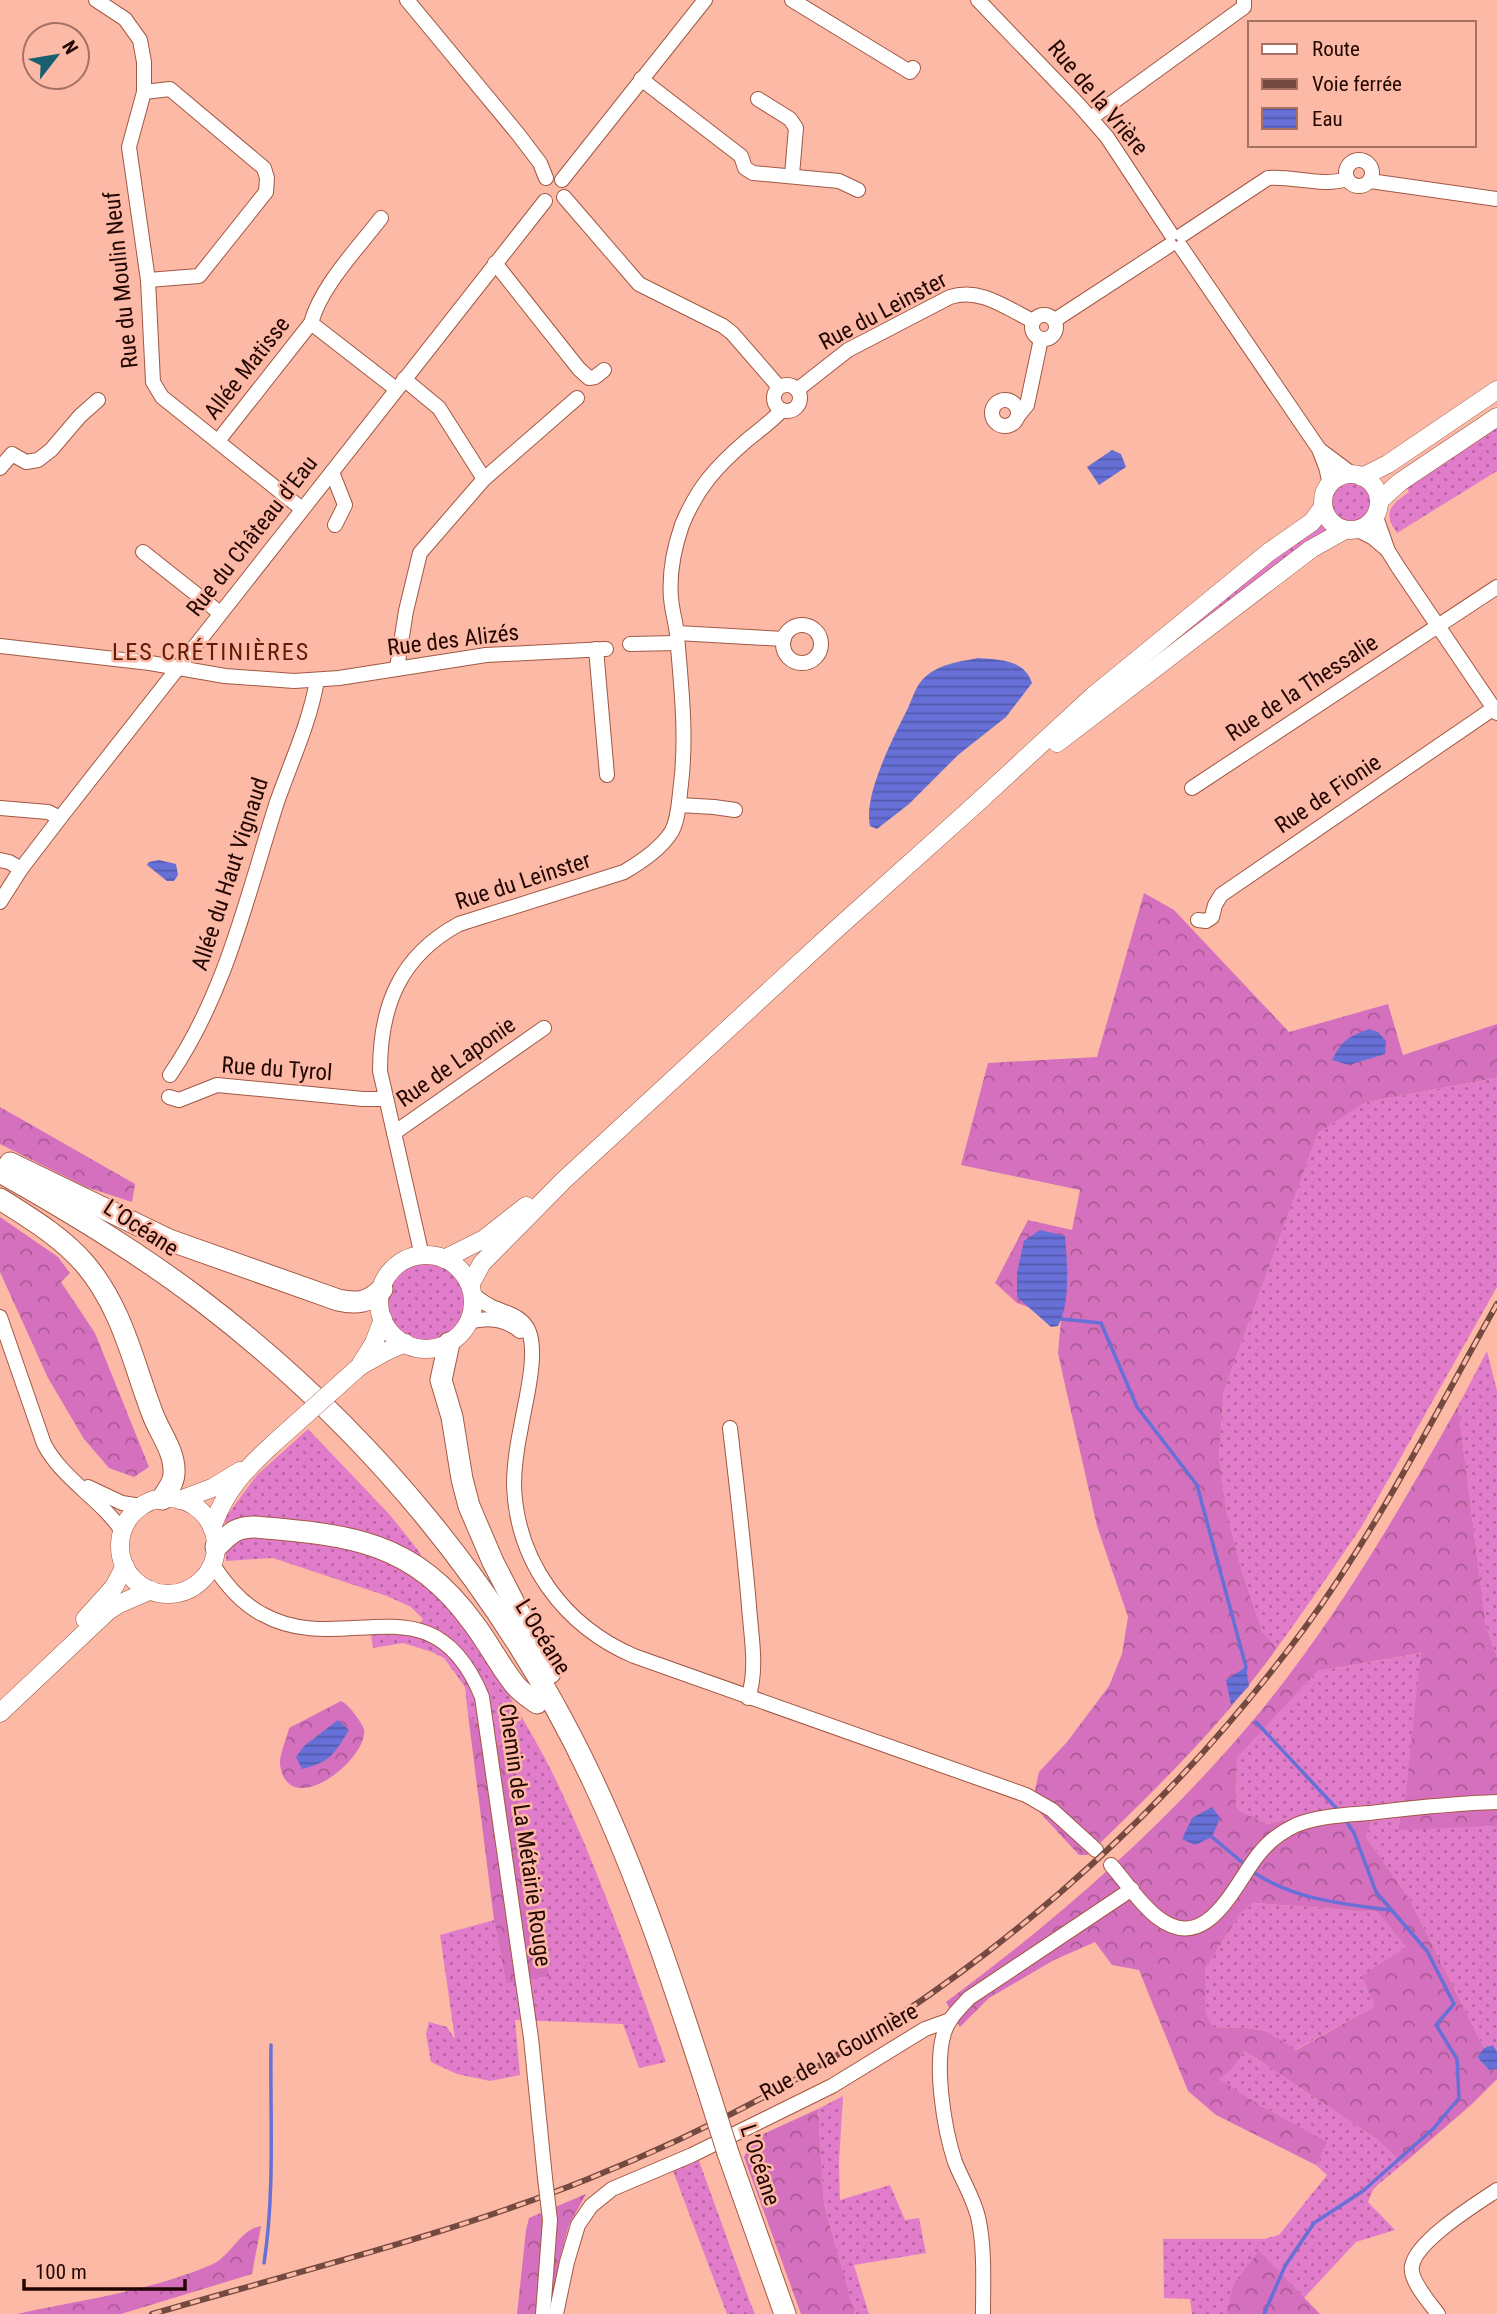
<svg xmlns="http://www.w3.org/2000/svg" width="1497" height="2314" font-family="'Roboto Condensed',sans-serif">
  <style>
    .grass { fill: url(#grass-dots) }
    .forest { fill: url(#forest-crowns); fill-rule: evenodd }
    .water { fill: url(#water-rules) }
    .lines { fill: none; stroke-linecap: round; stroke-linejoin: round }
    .stream { stroke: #6670d7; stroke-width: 3.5 }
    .minor-casing { stroke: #a25843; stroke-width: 16 }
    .major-casing { stroke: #a25843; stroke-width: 19 }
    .highway-casing { stroke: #a25843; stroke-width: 23 }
    .minor { stroke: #fff; stroke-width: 14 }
    .major { stroke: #fff; stroke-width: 18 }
    .highway { stroke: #fff; stroke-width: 21 }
    .rail-casing { stroke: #744a40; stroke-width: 6 }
    .rail { stroke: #fcb9a6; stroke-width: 3.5; stroke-dasharray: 10; stroke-linecap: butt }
    .minor-bridge-casing { stroke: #a25843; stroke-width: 16; stroke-linecap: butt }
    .major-bridge-casing { stroke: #a25843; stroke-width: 19; stroke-linecap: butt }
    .highway-bridge-casing { stroke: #a25843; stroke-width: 23; stroke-linecap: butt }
    .minor-bridge { stroke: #fff; stroke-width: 14 }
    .major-bridge { stroke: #fff; stroke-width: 18 }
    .highway-bridge { stroke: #fff; stroke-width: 21 }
    .labels { text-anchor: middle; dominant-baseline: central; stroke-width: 5; stroke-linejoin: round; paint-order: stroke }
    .street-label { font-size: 23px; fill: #220602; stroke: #fcb9a6 }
    .neighbourhood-label { font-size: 24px; letter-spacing: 2px; fill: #601c08; stroke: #fcb9a6 }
  </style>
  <defs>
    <pattern id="grass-dots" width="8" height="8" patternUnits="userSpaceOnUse" patternTransform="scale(1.75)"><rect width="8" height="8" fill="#e17cca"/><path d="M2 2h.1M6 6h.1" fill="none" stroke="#b664a2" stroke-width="1.8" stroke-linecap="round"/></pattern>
    <pattern id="forest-crowns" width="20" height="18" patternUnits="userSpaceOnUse" patternTransform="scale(1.75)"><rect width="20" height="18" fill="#d470bd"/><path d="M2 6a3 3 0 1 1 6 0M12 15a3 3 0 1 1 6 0" fill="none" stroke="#ac5a97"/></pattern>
    <pattern id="water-rules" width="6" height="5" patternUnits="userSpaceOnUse" patternTransform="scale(1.75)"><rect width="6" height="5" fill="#6670d7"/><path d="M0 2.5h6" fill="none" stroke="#545aac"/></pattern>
  </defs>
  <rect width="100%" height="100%" fill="#fcb9a6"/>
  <g class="grass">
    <path d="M1497 426V471L1397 533C1382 512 1391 505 1409 492L1406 486Z"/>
    <circle cx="1351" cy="502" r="20"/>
    <polygon points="1321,516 1333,530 1065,730"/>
    <polygon points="1497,1076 1497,1287 1362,1526 1312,1599 1277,1648 1262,1633 1242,1571 1227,1514 1219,1457 1224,1391 1318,1133 1367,1102 1496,1078"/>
    <circle cx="427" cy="1302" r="39"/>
    <polygon points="1487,1351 1497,1391 1497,1657 1486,1626 1458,1406"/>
    <path d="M308 1429 390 1515 421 1554 416 1578C459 1611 487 1657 514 1704 528 1728 543 1753 555 1778 599 1870 632 1966 666 2062L639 2068 623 2024 515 2020 520 2075 490 2081 457 2074 431 2062 426 2034 429 2022 447 2027 455 2039 440 1935 494 1920 506 1983 511 1758 468 1714 465 1687 444 1658 432 1652 403 1643 373 1648 371 1635 412 1634 423 1619 411 1607 387 1596 273 1558 226 1561 225 1518 257 1475Z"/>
    <polygon points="1422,1653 1405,1798 1397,1829 1497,1826 1497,2052 1493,2045 1484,2048 1409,1898 1366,1837 1372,1819 1369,1806 1265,1824 1236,1809 1237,1758 1318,1671"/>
    <polygon points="1254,1903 1377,1912 1406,1947 1375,2006 1295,2050 1266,2031 1247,2028 1213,2027 1205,2011 1205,1969 1241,1913"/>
    <polygon points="1245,2051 1378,2140 1403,2164 1374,2188 1368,2202 1395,2230 1356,2242 1304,2298 1259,2252 1233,2284 1226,2314 1192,2314 1190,2299 1164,2298 1163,2239 1264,2239 1279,2235 1327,2175 1316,2165 1328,2142 1258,2104 1218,2079 1234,2067"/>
    <polygon points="843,2096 839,2162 840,2200 890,2185 905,2220 919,2218 926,2253 854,2265 869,2314 855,2314 824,2204 818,2109"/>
    <polygon points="698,2158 750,2302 755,2314 727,2314 673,2171"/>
  </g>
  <g class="forest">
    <path d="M1144 893 1174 910 1289 1032 1388 1004 1403 1055 1497 1024V1076L1496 1078 1367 1102 1318 1133 1224 1391 1219 1457 1227 1514 1242 1571 1262 1632 1277 1648C1225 1721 1161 1784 1097 1846L1087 1855H1079L1032 1804 1039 1772 1067 1742 1109 1686 1122 1654 1128 1617 1097 1526 1065 1385 1058 1353 1061 1319 1017 1303 995 1283 1028 1220 1072 1230 1080 1190 961 1165 988 1063 1097 1057Z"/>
    <polygon points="0,1107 135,1184 132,1202 86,1187 0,1144"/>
    <polygon points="0,1217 58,1257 70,1273 61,1282 95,1333 149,1467 134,1477 109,1468 84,1439 48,1378 0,1272"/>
    <path d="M1458 1406 1486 1626 1497 1657V1826L1397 1830 1405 1798 1421 1653 1318 1671 1237 1758 1236 1809 1266 1824 1369 1805 1372 1819 1366 1837 1409 1898 1484 2048 1477 2057 1489 2070 1497 2069V2079L1472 2104 1403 2164 1378 2140 1245 2051 1234 2067 1219 2079 1258 2104 1328 2142 1316 2165 1216 2115 1188 2091 1139 1970 1112 1965 1095 1942 1054 1960 989 1998 960 2027 946 2002C1061 1917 1169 1822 1260 1712 1337 1618 1399 1511 1458 1406ZM1254 1903 1377 1912 1406 1947 1362 1976 1375 2006 1296 2050 1266 2031 1247 2028 1213 2027 1205 2011V1969L1241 1913Z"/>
    <path d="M341 1701C348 1705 351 1709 356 1716 359 1720 363 1725 364 1730 368 1759 289 1822 280 1765 279 1754 287 1739 289 1728Z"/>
    <polygon points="468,1714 511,1758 549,1976 506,1983 494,1920"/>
    <polygon points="818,2109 824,2204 855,2314 801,2314 744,2157 754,2138"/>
    <polygon points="586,2194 569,2225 559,2261 554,2294 544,2314 517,2314 526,2230 529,2218"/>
    <path d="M261 2226 252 2274 121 2314H17C81 2300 150 2291 211 2265 231 2257 239 2230 261 2226Z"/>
    <polygon points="1259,2251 1320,2314 1226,2314 1233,2284"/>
  </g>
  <g class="water">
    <polygon points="1112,450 1121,454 1126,467 1099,485 1087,467"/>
    <path d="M978 658C1000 660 1024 659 1032 683L1006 717 958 755 909 804 877 829 870 826C863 795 894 736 908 708 912 699 916 686 923 679 938 664 958 662 978 658Z"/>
    <polygon points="159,860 176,864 178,875 174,881 167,881 147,865 149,862"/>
    <path d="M1369 1029 1378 1032 1386 1041 1385 1054 1349 1065 1332 1060C1342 1040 1348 1037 1369 1029Z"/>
    <path d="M1040 1230 1065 1236C1067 1262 1071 1302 1058 1326L1051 1327 1017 1297V1273L1024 1241Z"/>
    <polygon points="1246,1667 1249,1686 1231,1705 1226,1680"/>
    <path d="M338 1720 349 1730C334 1754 331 1762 302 1769L296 1757 304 1746Z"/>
    <polygon points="1212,1807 1220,1818 1212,1837 1195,1845 1182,1839 1192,1818"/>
    <polygon points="1493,2045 1497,2052 1497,2069 1489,2070 1477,2057 1484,2048"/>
  </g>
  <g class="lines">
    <g class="stream">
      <polyline points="1062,1319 1101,1323 1137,1407 1197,1485 1246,1667 1245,1671"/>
      <polyline points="1256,1722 1338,1810"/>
      <polyline points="1212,1837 1243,1863"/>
      <path d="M1253 1872C1293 1899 1342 1904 1390 1910"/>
      <path d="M264 2263C275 2192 270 2117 271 2045"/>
      <polyline points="1264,2314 1285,2266 1314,2223 1363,2191 1434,2128 1459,2098 1457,2059 1436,2025 1454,2004 1427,1951 1376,1892 1354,1833 1346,1821"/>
    </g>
    <g class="minor-casing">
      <g id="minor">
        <polyline points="96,0 125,19 140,40 144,62 144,92 129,147 148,280 153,382 162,397 302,509"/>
        <polyline points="407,0 518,134 540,163 546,178"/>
        <polyline points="792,0 910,72 913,68"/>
        <polyline points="978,0 1079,105 1107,137 1171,234"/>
        <polyline points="641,79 741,156 745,168 753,173 839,181 858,190"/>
        <polyline points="144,92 170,89 264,168 267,178 266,192 199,276 148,280"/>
        <polyline points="758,99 790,119 796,128 792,175"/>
        <polyline points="1091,118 1244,7 1244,0"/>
        <circle cx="1359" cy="173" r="13"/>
        <polyline points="562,180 705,0"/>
        <polyline points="1370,181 1497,199"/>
        <polyline points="564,197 639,284 723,326 732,333 779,387"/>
        <path d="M1182 235 1268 178C1295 176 1322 187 1347 179"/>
        <polyline points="1181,247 1319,449 1326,467 1330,484"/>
        <polyline points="495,263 579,369 589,378 595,377 604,370"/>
        <circle cx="1044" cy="327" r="12"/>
        <polyline points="1055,320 1170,245"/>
        <polyline points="311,323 396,389"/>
        <polyline points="404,379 439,408 484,479"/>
        <circle cx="787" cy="398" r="13"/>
        <path d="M797 390 848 350 950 297C980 287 1006 308 1033 321"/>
        <circle cx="1005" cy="413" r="13"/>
        <polyline points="1018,416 1027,405 1041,339"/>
        <path d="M218 441 311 323C321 286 358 248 381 218"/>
        <polyline points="1320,450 1352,474"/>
        <polyline points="0,468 12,454 26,462 38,460 51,450 80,416 98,400"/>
        <polyline points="332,472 345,505 335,525"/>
        <polyline points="1376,517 1388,551 1398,567 1497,713"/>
        <polyline points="1358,530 1372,537 1385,548"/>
        <polyline points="143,552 220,613"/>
        <circle cx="802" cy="644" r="19"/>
        <polyline points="677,633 784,639"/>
        <polyline points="630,644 677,643"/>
        <polyline points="0,646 150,663 225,676 294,681 339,678 486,655 606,649"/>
        <polyline points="596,649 607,775"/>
        <polyline points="397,668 406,611 420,553 484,479 577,398"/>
        <polyline points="1192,788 1497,587"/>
        <polyline points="679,805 714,807 735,810"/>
        <polyline points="0,808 48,812 60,818"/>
        <polyline points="0,860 9,862 21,869"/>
        <polyline points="0,902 21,869 60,818 545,201"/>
        <polyline points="1198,920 1206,921 1212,917 1215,905 1221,895 1494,708"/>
        <path d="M170 1075C226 993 247 896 277 802 291 762 310 722 317 680"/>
        <polyline points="169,1097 179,1100 217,1085 363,1099 384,1099"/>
        <polyline points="394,1133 544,1028"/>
        <path d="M422 1256 380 1071C380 1006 400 956 459 924L624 872C641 862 661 849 672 831 679 817 679 799 681 784 687 734 681 685 677 635 676 623 672 611 671 598 669 574 674 548 682 525 697 488 716 467 746 441 758 431 771 422 782 410"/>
        <path d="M472 1294C478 1298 484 1303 490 1306 504 1313 523 1315 529 1332 538 1355 525 1403 521 1427 517 1446 514 1466 514 1486 517 1562 564 1626 634 1656L1026 1795 1052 1810 1096 1850"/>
        <path d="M0 1317 44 1444C63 1480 100 1498 122 1531"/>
        <path d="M468 1322C487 1317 504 1318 520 1331"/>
        <path d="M730 1428C737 1487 744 1547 749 1606 751 1636 758 1669 748 1698"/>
        <polyline points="88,1487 122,1503 141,1506"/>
        <path d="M213 1565C226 1585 241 1603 262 1614 344 1660 432 1574 482 1697L531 2038 545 2178"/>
        <path d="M1111 1865C1126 1882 1139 1903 1157 1917 1207 1956 1234 1885 1258 1855 1268 1842 1281 1832 1296 1825 1318 1816 1346 1815 1369 1813 1412 1808 1454 1803 1497 1802"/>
        <polyline points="543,2314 550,2220"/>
        <polyline points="556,2314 567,2262 578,2225 591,2206 612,2189 692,2155 832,2086 925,2029 950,2020"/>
        <path d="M983 2314C983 2283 985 2247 978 2217 973 2197 962 2180 955 2162 944 2129 934 2066 944 2033 948 2019 959 2009 969 1998L1132 1889"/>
        <path d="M1438 2314C1430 2303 1409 2280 1412 2266 1416 2241 1476 2204 1497 2190"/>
      </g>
    </g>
    <g class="major-casing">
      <g id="major">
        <circle cx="1351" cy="502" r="28"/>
        <polyline points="1362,477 1388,464 1497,390"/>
        <polyline points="1379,501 1400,482 1497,417"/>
        <polyline points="1057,743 1311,549 1345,530"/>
        <circle cx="426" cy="1302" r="47"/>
        <polyline points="444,1259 484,1239 526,1206"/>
        <polyline points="470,1285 482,1263 564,1180 831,934 976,804 1093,696 1269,552 1312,522 1323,507"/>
        <polyline points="362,1365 387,1351 405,1343"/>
        <polyline points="359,1367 374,1343 383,1319"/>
        <circle cx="168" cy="1546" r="48"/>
        <polyline points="180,1500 212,1488 240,1471"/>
        <path d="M212 1528C225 1490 244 1471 273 1444"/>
        <polyline points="85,1619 114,1587 125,1566"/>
        <polyline points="0,1713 108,1611 119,1604 151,1590"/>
      </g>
    </g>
    <g class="highway-casing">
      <g id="highway">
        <path d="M10 1163 169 1240 338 1300C356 1304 369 1303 382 1289"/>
        <path d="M0 1172C70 1211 139 1253 202 1301 367 1427 505 1592 593 1781 640 1881 674 1985 708 2090"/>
        <path d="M0 1199C30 1218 62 1237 85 1264 123 1309 133 1363 153 1415 160 1433 174 1451 174 1470 175 1482 168 1489 162 1499"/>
        <polyline points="449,1343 441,1380 452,1417 462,1479 469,1506 493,1562 550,1673"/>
        <path d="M216 1547C230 1534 235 1527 255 1527 351 1535 414 1541 474 1624 489 1644 501 1668 516 1686 522 1693 530 1698 537 1703"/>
        <polyline points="728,2153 785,2314"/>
      </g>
    </g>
    <use href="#minor" class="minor"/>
    <use href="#major" class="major"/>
    <use href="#highway" class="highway"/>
    <g class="rail-casing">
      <path id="rail" d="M152 2314C296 2272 449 2235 588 2179 876 2064 1119 1878 1304 1629 1379 1527 1435 1414 1497 1304"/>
    </g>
    <use href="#rail" class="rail"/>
    <g class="minor-bridge-casing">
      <polyline id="minor-bridge" points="545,2178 550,2220"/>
    </g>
    <g class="major-bridge-casing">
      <polyline id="major-bridge" points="273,1444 359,1367"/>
    </g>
    <g class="highway-bridge-casing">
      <polyline id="highway-bridge" points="708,2090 728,2153"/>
    </g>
    <use href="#minor-bridge" class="minor-bridge"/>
    <use href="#major-bridge" class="major-bridge"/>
    <use href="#highway-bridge" class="highway-bridge"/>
  </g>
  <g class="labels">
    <g class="street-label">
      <text transform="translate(1098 98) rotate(50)">Rue de la Vrière</text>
      <text transform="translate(121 280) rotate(-96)">Rue du Moulin Neuf</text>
      <text transform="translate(883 311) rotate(-28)">Rue du Leinster</text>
      <text transform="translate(247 368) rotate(-52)">Allée Matisse</text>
      <text transform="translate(252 536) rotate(-52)">Rue du Château d'Eau</text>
      <text transform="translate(453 640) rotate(-7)">Rue des Alizés</text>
      <text transform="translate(1302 688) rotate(-33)">Rue de la Thessalie</text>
      <text transform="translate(1328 794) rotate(-34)">Rue de Fionie</text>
      <text transform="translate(230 874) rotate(-72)">Allée du Haut Vignaud</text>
      <text transform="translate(523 881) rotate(-18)">Rue du Leinster</text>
      <text transform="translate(456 1062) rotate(-35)">Rue de Laponie</text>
      <text transform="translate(277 1069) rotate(4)">Rue du Tyrol</text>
      <text transform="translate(141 1228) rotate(33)">L’Océane</text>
      <text transform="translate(543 1637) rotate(58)">L’Océane</text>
      <text transform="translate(525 1835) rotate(82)">Chemin de La Métairie Rouge</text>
      <text transform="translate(839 2052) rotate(-29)">Rue de la Gournière</text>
      <text transform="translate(760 2165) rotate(72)">L’Océane</text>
    </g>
    <g class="neighbourhood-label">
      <text x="211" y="652">LES CRÉTINIÈRES</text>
    </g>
  </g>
  <rect x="1248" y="21" width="228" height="126" fill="#fcb9a6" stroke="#a57164" stroke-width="2"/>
  <rect x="1262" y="44" width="35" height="10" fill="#ffffff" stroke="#a57164" stroke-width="2"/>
  <text x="1312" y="56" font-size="21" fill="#220602">Route</text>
  <rect x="1262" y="79" width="35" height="10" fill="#744a40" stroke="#a57164" stroke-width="2"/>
  <text x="1312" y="91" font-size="21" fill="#220602">Voie ferrée</text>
  <rect x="1262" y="108" width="35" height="21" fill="url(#water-rules)" stroke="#a57164" stroke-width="2"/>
  <text x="1312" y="126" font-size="21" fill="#220602">Eau</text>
  <g transform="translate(56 56) rotate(59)"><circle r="33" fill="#fcb9a6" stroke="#a57164" stroke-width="2"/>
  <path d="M0-5L12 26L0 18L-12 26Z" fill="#186070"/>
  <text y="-10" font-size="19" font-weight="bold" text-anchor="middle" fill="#220602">N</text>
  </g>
  <path d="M24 2279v10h161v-10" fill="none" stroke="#220602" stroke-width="3.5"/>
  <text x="35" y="2279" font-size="21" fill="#220602" stroke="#fcb9a6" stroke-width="5" paint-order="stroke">100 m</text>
</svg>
